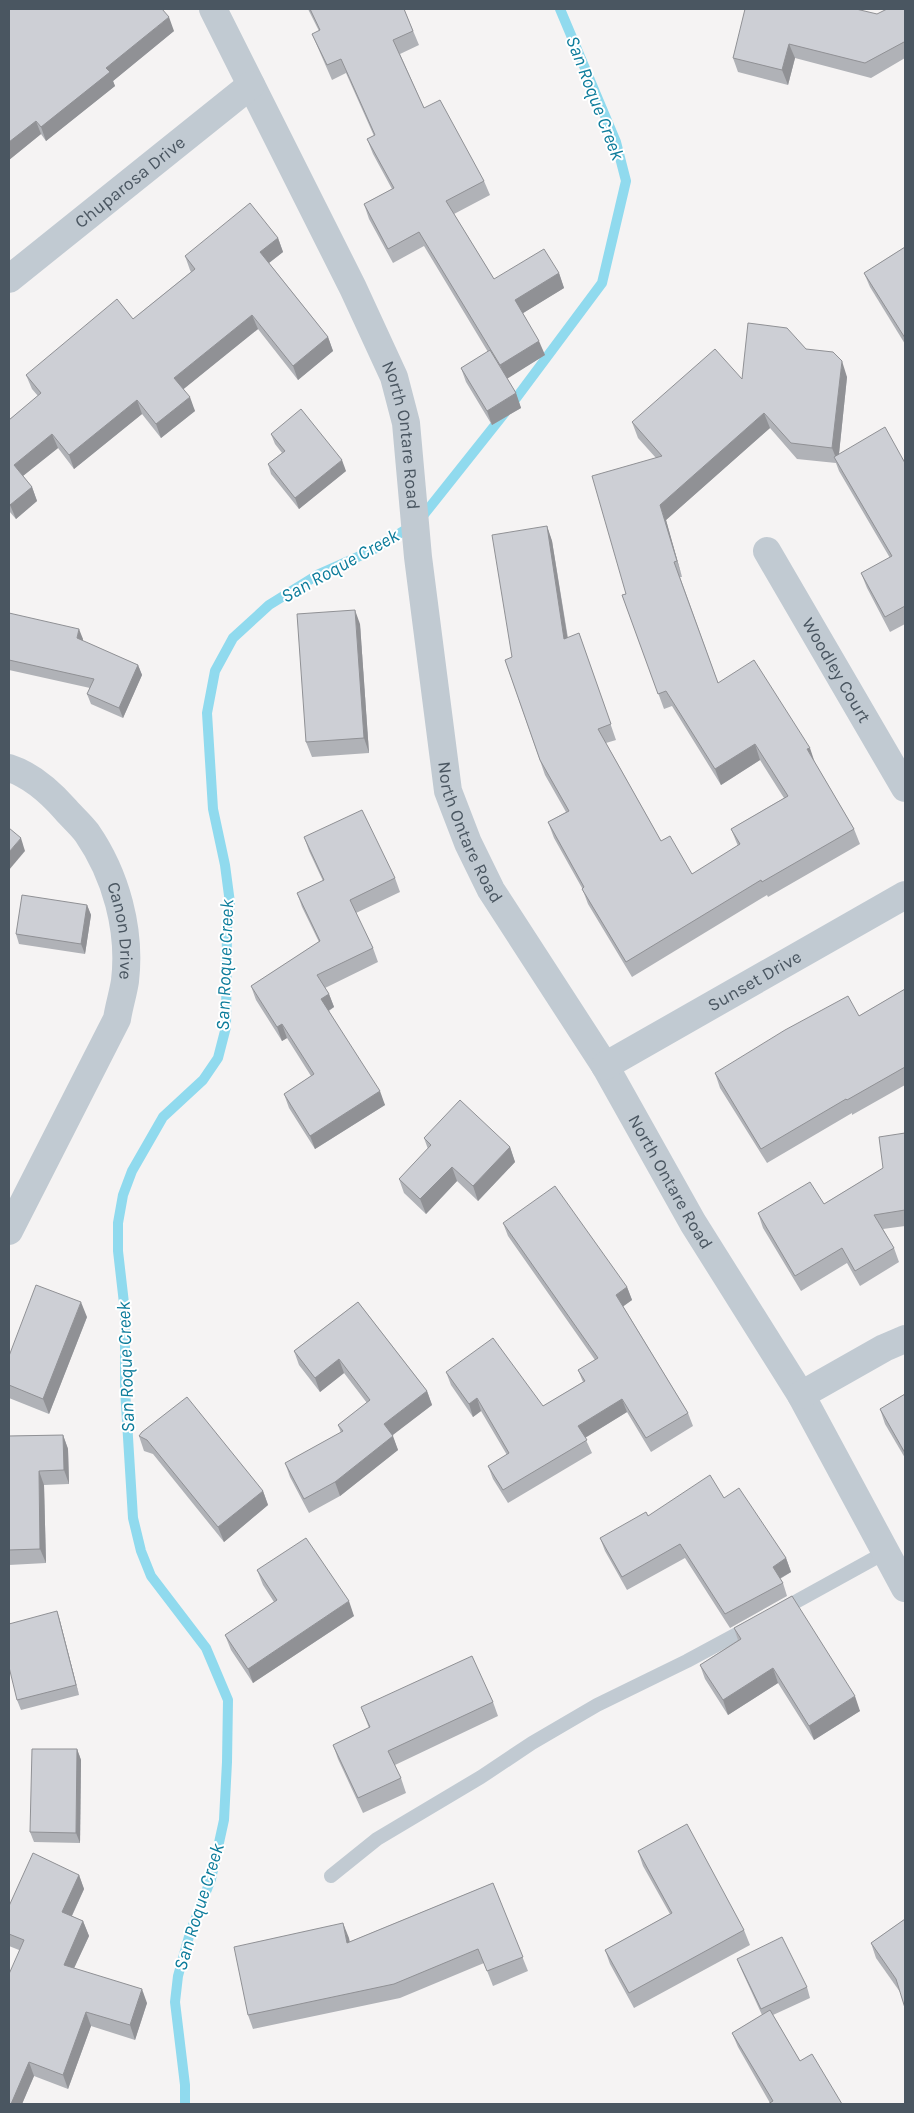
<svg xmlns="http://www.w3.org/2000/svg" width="914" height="2113" font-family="Karla,sans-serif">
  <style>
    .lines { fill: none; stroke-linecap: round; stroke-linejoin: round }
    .stream { stroke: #90daee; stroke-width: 10 }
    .lane { stroke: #c1cad2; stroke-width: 14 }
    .street { stroke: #c1cad2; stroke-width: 28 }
    .wall { fill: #b0b2b7 }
    .shaded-wall { fill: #909195 }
    .building { fill: #cdcfd5; stroke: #909195 }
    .labels { text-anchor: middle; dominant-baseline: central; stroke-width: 4; stroke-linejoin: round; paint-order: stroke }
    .street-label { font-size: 18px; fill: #4a5661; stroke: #fff }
    .water-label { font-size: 19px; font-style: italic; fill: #0c7c9b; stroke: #fff }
  </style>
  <rect width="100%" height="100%" fill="#f5f3f3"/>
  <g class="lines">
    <polyline class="stream" points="185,2104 185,2085 175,2002 178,1976 190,1933 211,1879 224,1820 227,1762 228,1700 206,1648 151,1576 141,1551 133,1518 125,1389 125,1312 118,1251 118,1223 123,1195 132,1171 163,1117 203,1080 218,1058 226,1027 227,928 230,903 225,865 213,809 207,713 215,671 233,638 269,605 319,574 371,551 418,522 511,405 602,283 626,181 616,142 560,9"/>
    <g class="lane">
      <polyline points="779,1611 886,1552"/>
      <polyline points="331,1876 377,1839 481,1777 532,1743 597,1705 687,1661 752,1626"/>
    </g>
    <g class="street">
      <path id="s1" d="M213 9 353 288 394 377 406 423 418 557 448 791 468 843 491 890 605 1066 693 1223 801 1395 905 1588"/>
      <path id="s2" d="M9 279 251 85"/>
      <path id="s3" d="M767 551 905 788"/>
      <path id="s4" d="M9 768C31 775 51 793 66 810 73 818 81 825 87 833 116 875 131 930 125 981 123 994 119 1006 117 1019L9 1231"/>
      <path id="s5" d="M605 1066 905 895"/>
      <polyline points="801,1395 884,1348 905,1339"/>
    </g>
  </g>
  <g class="wall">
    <polygon points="9,9 174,31 113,81 115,86 46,141 41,134 9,160"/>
    <polygon points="308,9 404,9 419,45 400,54 424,108 484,181 490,195 454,214 494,279 559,273 564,288 523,313 545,355 507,378 516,393 521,408 492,425 466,382 461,368 488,352 424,246 393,263 369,219 364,204 392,189 373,154 367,139 374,136 346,73 332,80 318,48 312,34 319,31"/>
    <polygon points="905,9 905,58 871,78 795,58 788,85 738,72 733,58 877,14"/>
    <polygon points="278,238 283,252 269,263 328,337 333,351 298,380 258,329 183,389 195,411 161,438 142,414 74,469 58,448 23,476 32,487 37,501 16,519 9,511 9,420 38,396 32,389 26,375 133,319 191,272 190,270 185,256"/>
    <polygon points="905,247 905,344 870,287 864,273"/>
    <polygon points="806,349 847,377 839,454 905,463 905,624 890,632 867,588 861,573 890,558 839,471 836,463 797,459 770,428 666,520 682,577 680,577 718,683 814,761 854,829 860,844 768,897 767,895 632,977 588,904 582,888 554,838 548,822 566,812 545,775 505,660 512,657 547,526 552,541 568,638 579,633 616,740 606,743 661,841 692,874 738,846 731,829 784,798 760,760 721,785 672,706 664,709 622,595 626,594 656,458 638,438 632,422 742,379"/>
    <polygon points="271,434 346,471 299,509 271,474 268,464 282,453 275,444"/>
    <polygon points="9,613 83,639 82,641 138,665 142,675 123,718 91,704 87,694 90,688 9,670"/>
    <polygon points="360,624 369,753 312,757 306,742"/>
    <polygon points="304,837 395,878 400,892 356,913 373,948 378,962 325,988 329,994 334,1007 329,1011 385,1105 315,1149 289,1108 284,1094 311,1076 287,1038 282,1041 256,1000 251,986 319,942 302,907 297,893 323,881 309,851"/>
    <polygon points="87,905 91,915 85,954 19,944 16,934"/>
    <polygon points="905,989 905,1085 852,1115 852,1113 767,1163 720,1088 715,1073 859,1016"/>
    <polygon points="905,1133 905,1226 883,1229 894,1248 899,1262 860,1286 847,1263 801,1291 763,1228 758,1213 824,1204 883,1168"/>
    <polygon points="424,1138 510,1147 515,1162 478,1201 457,1181 426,1214 404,1193 399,1179 428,1149"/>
    <polygon points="503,1223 627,1287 632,1300 623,1306 688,1413 693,1426 651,1452 627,1412 585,1438 592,1453 508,1503 493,1479 488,1466 507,1455 481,1411 473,1417 451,1385 446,1372 543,1406 583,1382 578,1370 595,1360 508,1236"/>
    <polygon points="358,1302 427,1391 432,1405 392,1435 398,1450 340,1496 309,1513 290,1477 285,1463 341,1433 338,1425 367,1403 344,1373 320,1392 299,1365 294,1351"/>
    <polygon points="87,1317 49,1414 9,1398 9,1356"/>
    <polygon points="905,1394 905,1458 885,1424 880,1409"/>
    <polygon points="142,1432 263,1491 268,1505 224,1542 153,1454 144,1451 139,1436"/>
    <polygon points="63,1435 68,1449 69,1484 44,1485 46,1563 9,1565 9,1436"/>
    <polygon points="724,1498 786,1558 791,1572 780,1579 783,1583 787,1596 730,1628 685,1558 627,1590 605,1551 600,1538 648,1516"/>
    <polygon points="257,1570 354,1616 253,1683 231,1650 225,1635 274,1602 263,1585"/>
    <polygon points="57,1611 60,1621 79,1695 21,1710 17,1700"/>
    <polygon points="734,1628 860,1711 814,1740 778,1683 728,1715 705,1679 700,1665 738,1640"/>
    <polygon points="493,1702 498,1716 395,1765 401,1778 406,1793 363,1813 338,1759 333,1745 369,1728 361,1707"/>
    <polygon points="77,1749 81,1760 80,1843 34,1842 30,1832"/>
    <polygon points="638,1851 744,1930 750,1945 634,2008 610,1964 605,1950 670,1914 643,1866"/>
    <polygon points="79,1875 84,1889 72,1916 83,1921 89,1936 74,1968 147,2003 135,2040 91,2026 68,2089 34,2076 22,2104 9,2104 19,1950 9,1946 9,1906"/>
    <polygon points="493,1883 528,1971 493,1986 484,1963 400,1998 253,2029 248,2015 349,1938 349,1942"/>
    <polygon points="905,1919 900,1992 876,1958 871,1943"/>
    <polygon points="737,1959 807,1987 810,1998 773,2015 800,2061 842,2104 770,2103 738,2047 732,2033 762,2015 741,1969"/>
  </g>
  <g class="shaded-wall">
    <polygon points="169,17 174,31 113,81 115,86 46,141 41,127 106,68"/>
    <polygon points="789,44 795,58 788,85 782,70"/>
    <polygon points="36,121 41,134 9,160 9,142"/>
    <polygon points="278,238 283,252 265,266 260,252"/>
    <polygon points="559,273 564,288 520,315 515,300"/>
    <polygon points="252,315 258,329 180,392 174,378"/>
    <polygon points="328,337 333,351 298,380 293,366"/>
    <polygon points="539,341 545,355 505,380 500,365"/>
    <polygon points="842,361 847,377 838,463 832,448"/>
    <polygon points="516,393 521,408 492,425 487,411"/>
    <polygon points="190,397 195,411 161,438 156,424"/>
    <polygon points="137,400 142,414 74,469 69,455"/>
    <polygon points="764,413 770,428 666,520 682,577 677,561 660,505"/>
    <polygon points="52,434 58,448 19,479 14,465"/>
    <polygon points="342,460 346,471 299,509 295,498"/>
    <polygon points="32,487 37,501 16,519 10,505"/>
    <polygon points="547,526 552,541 570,654 564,639"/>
    <polygon points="355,610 360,624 369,753 364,738"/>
    <polygon points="79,629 83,639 81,648 77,638"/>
    <polygon points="138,665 142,675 123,718 119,708"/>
    <polygon points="755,744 760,760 721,785 715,769"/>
    <polygon points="810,748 815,763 807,749"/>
    <polygon points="21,838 25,851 9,870 9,852"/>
    <polygon points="87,905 91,915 85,954 81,944"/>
    <polygon points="329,994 334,1007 326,1012 321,999"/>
    <polygon points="282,1024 287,1038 282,1041 277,1027"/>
    <polygon points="380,1091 385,1105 315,1149 310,1136"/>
    <polygon points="510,1147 515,1162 478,1201 473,1186"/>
    <polygon points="452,1167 457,1181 426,1214 420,1199"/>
    <polygon points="627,1287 632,1300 621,1308 616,1295"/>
    <polygon points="81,1302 87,1317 49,1414 43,1399"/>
    <polygon points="339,1359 344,1373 320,1392 315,1378"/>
    <polygon points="427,1391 432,1405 389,1438 384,1424"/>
    <polygon points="477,1398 481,1411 473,1417 469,1404"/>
    <polygon points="622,1399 627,1412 583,1439 578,1426"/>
    <polygon points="63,1435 68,1449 69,1484 64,1470"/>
    <polygon points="393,1436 398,1450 340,1496 335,1482"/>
    <polygon points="39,1471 44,1485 46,1563 40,1549"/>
    <polygon points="263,1491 268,1505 224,1542 218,1527"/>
    <polygon points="786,1558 791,1572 777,1580 773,1567"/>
    <polygon points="349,1601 354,1616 253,1683 248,1669"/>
    <polygon points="57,1611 60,1621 79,1695 76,1685"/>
    <polygon points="773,1668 778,1683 728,1715 723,1700"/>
    <polygon points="855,1696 860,1711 814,1740 809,1726"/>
    <polygon points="77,1749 81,1760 80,1843 76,1833"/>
    <polygon points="79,1875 84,1889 67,1926 62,1912"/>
    <polygon points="83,1921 89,1936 69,1979 64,1965"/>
    <polygon points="343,1923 349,1938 353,1957 347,1943"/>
    <polygon points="142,1989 147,2003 135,2040 130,2025"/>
    <polygon points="86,2012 91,2026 68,2089 63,2075"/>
    <polygon points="29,2062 34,2076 22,2104 11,2104"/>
  </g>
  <g class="building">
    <polygon points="9,9 162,9 169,17 106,68 110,72 41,127 36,121 9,142"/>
    <polygon points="310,9 404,9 413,31 393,40 424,108 440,100 484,181 446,201 494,279 544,249 559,273 515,300 539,341 500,365 419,232 388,249 364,204 394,188 367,139 375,135 341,59 327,65 312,34 320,30"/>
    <polygon points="745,9 856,9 877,14 887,9 905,9 905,43 904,42 865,63 789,44 782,70 733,58"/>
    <polygon points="250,203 278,238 260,252 328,337 293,366 252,315 174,378 190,397 156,424 137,400 69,455 52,434 14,465 32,487 10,505 9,503 9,420 41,393 26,375 117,299 133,319 195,269 185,256"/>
    <polygon points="905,247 905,338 864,273"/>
    <polygon points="748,323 787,328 806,349 833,352 842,361 832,448 791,443 764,413 660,505 677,561 674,562 718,683 754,660 810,748 807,749 854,829 762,882 761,880 626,962 582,889 584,887 548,822 569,811 540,760 505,660 512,657 492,535 547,526 564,639 579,633 611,724 598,729 661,841 670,836 692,874 740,844 731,829 788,796 755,744 715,769 666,691 658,694 622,595 626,594 592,476 662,456 632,422 715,349 742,379"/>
    <polygon points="490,350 516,393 487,411 461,368"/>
    <polygon points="301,409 342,460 295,498 268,464 285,451 271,434"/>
    <polygon points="885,427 905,463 905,606 885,617 861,573 892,556 834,457"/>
    <polygon points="355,610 364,738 306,742 297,614"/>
    <polygon points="9,613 79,629 77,638 138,665 119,708 87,694 94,679 9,660"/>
    <polygon points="362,810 395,878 350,900 373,948 317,975 329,994 321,999 380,1091 310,1136 284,1094 314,1074 282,1024 277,1027 251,986 320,941 297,893 324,880 304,837"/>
    <polygon points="9,828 21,838 9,852"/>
    <polygon points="22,895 87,905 81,944 16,934"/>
    <polygon points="905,989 905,1067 847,1100 846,1099 761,1149 715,1073 785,1030 848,996 859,1016"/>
    <polygon points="460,1100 510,1147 473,1186 452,1167 420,1199 399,1179 431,1145 424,1138"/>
    <polygon points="905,1133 905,1210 874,1215 894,1248 855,1271 842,1248 795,1276 758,1213 810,1182 824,1204 883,1168 879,1137"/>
    <polygon points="555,1186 627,1287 616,1295 688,1413 646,1438 622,1399 578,1426 587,1440 503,1490 488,1466 509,1453 477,1398 469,1404 446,1372 493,1338 543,1406 585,1381 578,1370 598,1358 503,1223"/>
    <polygon points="36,1285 81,1302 43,1399 9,1385 9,1356"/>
    <polygon points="358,1302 427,1391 384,1424 393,1436 335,1482 304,1499 285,1463 343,1431 338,1425 370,1400 339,1359 315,1378 294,1351"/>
    <polygon points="905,1394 905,1453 880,1409"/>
    <polygon points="187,1397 263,1491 218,1527 147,1440 139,1436 142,1432"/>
    <polygon points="63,1435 64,1470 39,1471 40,1549 9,1550 9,1436"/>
    <polygon points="710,1475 724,1498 739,1488 786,1558 773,1567 783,1583 725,1614 680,1544 622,1577 600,1538 646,1512 648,1516"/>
    <polygon points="306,1538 349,1601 248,1669 225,1635 277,1600 257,1570"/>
    <polygon points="792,1596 855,1696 809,1726 773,1668 723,1700 700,1665 741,1639 734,1628"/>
    <polygon points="57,1611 76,1685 17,1700 9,1667 9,1624"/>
    <polygon points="472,1656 493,1702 388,1751 401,1778 358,1798 333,1745 370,1727 361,1707"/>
    <polygon points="32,1749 77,1749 76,1833 30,1832"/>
    <polygon points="687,1824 744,1930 629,1993 605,1950 672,1913 638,1851"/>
    <polygon points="33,1853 79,1875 62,1912 83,1921 64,1965 142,1989 130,2025 86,2012 63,2075 29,2062 11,2104 9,2104 9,1974 24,1940 9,1934 9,1906"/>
    <polygon points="493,1883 523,1957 487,1971 478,1949 394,1984 248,2015 234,1947 343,1923 347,1943"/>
    <polygon points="905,1919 905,2008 896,1979 871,1943"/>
    <polygon points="782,1937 807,1987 761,2009 737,1959"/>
    <polygon points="770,2010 800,2061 812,2054 842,2104 768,2104 773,2101 732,2033"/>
  </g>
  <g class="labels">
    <g class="street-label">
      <text stroke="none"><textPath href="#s2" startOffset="155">Chuparosa Drive</textPath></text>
      <text stroke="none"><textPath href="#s1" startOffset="469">North Ontare Road</textPath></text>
      <text stroke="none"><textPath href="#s3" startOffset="138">Woodley Court</textPath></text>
      <text stroke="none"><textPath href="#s1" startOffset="874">North Ontare Road</textPath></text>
      <text stroke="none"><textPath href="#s4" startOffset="208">Canon Drive</textPath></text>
      <text stroke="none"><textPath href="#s5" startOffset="172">Sunset Drive</textPath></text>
      <text stroke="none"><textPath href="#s1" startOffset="1279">North Ontare Road</textPath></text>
    </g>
    <g class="water-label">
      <text transform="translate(595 98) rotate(69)">San Roque Creek</text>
      <text transform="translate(340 566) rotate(-29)">San Roque Creek</text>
      <text transform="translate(225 965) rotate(-88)">San Roque Creek</text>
      <text transform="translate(126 1367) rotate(-92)">San Roque Creek</text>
      <text transform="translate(199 1907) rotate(-73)">San Roque Creek</text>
    </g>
  </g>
  <rect width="914" height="2113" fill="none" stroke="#4a5661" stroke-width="20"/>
</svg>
